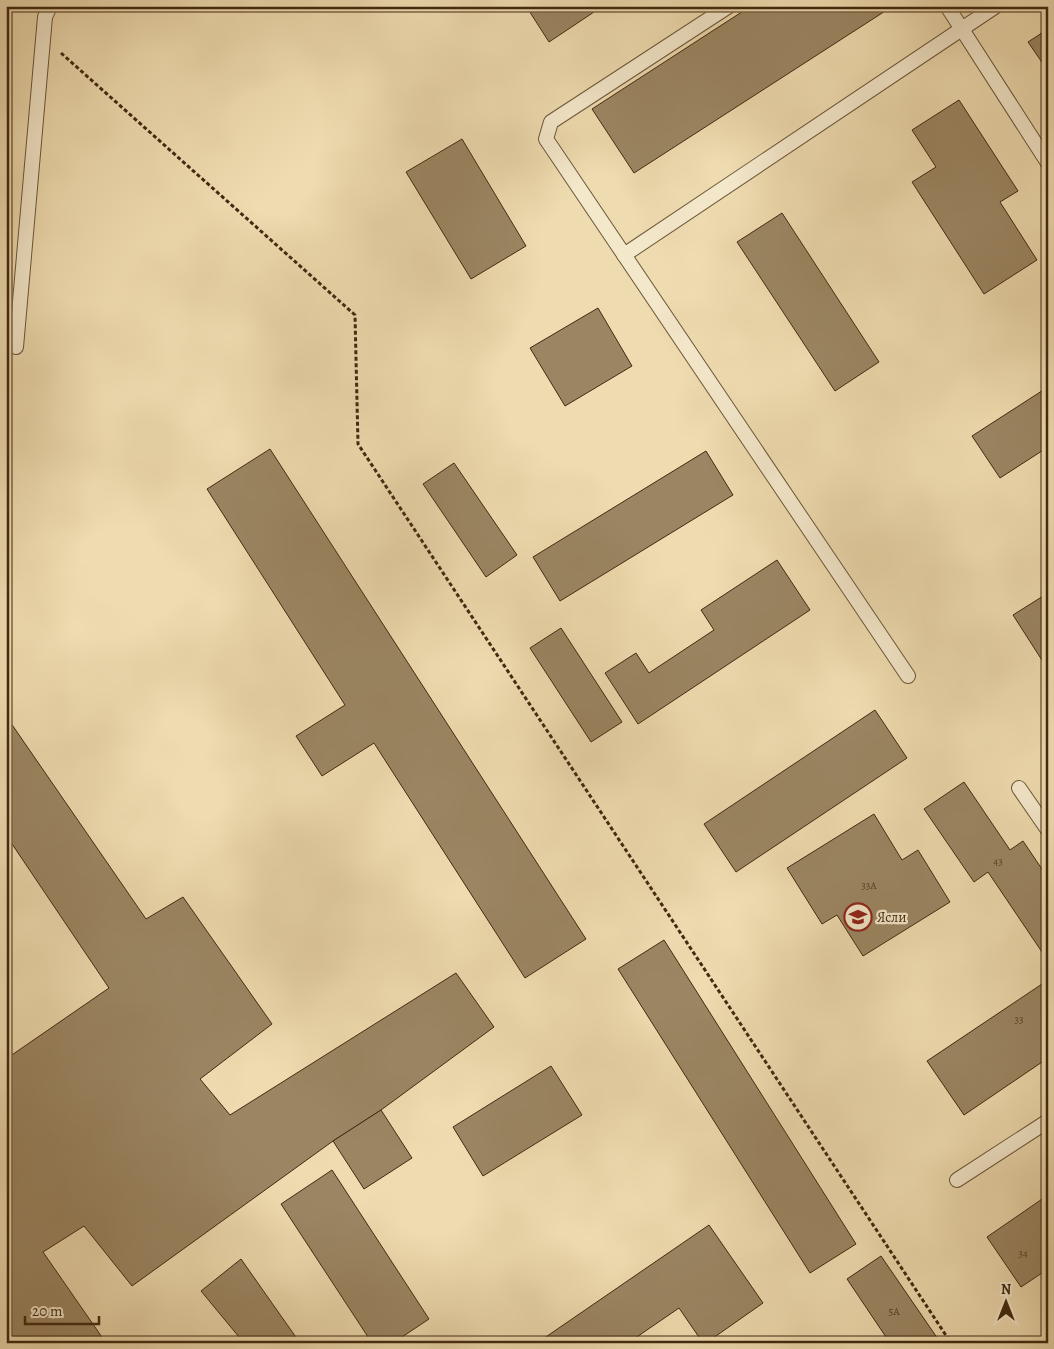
<svg xmlns="http://www.w3.org/2000/svg" width="1054" height="1349" font-family="Alegreya,serif">
  <style>
    .building { fill: #9b8663; stroke: #412910 }
    .lines { fill: none; stroke-linecap: round; stroke-linejoin: round }
    .service-casing { stroke: #6c5638; stroke-width: 16 }
    .path { stroke: #412910; stroke-width: 3; stroke-dasharray: 4 2.5; stroke-linecap: butt }
    .service { stroke: #f4e8cb; stroke-width: 14 }
    .labels { text-anchor: middle; dominant-baseline: central; stroke-width: 4.5; stroke-linejoin: round; paint-order: stroke }
    .number-label { font-size: 11px; fill: #584025 }
    .poi-label { font-size: 14px; fill: #412910; stroke: #f4e8cb; text-anchor: start }
  </style>
  <rect width="100%" height="100%" fill="#eedbaf"/>
  <filter id="stains"><feTurbulence type="fractalNoise" baseFrequency=".004" numOctaves="4"/><feColorMatrix values="0 0 0 0 .2 0 0 0 0 .09 0 0 0 0 .02 0 0 0 .5 -.17"/></filter>
  <radialGradient id="worn" r=".72"><stop offset=".6" stop-color="#630" stop-opacity="0"/><stop offset="1" stop-color="#630" stop-opacity=".3"/></radialGradient>
  <g class="building">
    <polygon points="526,6 603,6 549,42"/>
    <polygon points="751,6 893,6 634,173 592,109"/>
    <polygon points="1048,29 1048,71 1028,42"/>
    <polygon points="959,100 1018,191 1000,202 1037,260 984,294 912,182 936,167 912,130"/>
    <polygon points="462,139 526,246 471,279 406,172"/>
    <polygon points="782,213 879,362 835,391 737,242"/>
    <polygon points="598,308 632,366 565,406 530,348"/>
    <polygon points="1048,387 1048,447 1000,478 972,436"/>
    <polygon points="270,449 586,939 525,978 374,743 322,776 296,736 345,705 207,489"/>
    <polygon points="706,451 733,495 560,601 533,557"/>
    <polygon points="454,463 517,555 486,577 423,484"/>
    <polygon points="777,560 810,610 638,724 605,673 636,653 649,673 714,630 701,610"/>
    <polygon points="1048,593 1048,667 1047,668 1013,615"/>
    <polygon points="561,628 622,722 591,742 530,648"/>
    <polygon points="875,710 907,758 736,872 704,824"/>
    <polygon points="6,716 146,919 183,897 272,1024 200,1079 230,1115 456,973 494,1027 381,1110 333,1141 132,1286 84,1226 43,1252 106,1343 10,1343 6,1337 6,1059 109,988 6,835"/>
    <polygon points="964,782 1010,850 1023,841 1048,878 1048,952 1044,955 988,872 974,882 924,809"/>
    <polygon points="874,814 902,860 918,850 950,902 863,956 837,915 822,924 787,868"/>
    <polygon points="664,940 856,1244 810,1273 618,969"/>
    <polygon points="1048,980 1048,1058 964,1115 927,1061"/>
    <polygon points="551,1066 582,1115 483,1176 453,1127"/>
    <polygon points="381,1110 412,1158 364,1189 333,1141"/>
    <polygon points="332,1170 429,1319 393,1343 372,1343 281,1204"/>
    <polygon points="1048,1195 1048,1269 1021,1287 987,1237"/>
    <polygon points="709,1225 763,1303 706,1343 703,1343 679,1308 628,1343 537,1343"/>
    <polygon points="881,1256 940,1342 939,1343 890,1343 847,1279"/>
    <polygon points="241,1259 300,1343 244,1343 201,1291"/>
  </g>
  <g class="lines">
    <g class="service-casing">
      <g id="service">
        <polyline points="729,6 551,122 546,139 908,676"/>
        <polyline points="947,6 1048,163"/>
        <polyline points="624,255 996,6"/>
        <polyline points="16,347 45,17 50,6"/>
        <polyline points="1019,788 1048,830"/>
        <polyline points="957,1180 1048,1121"/>
      </g>
    </g>
    <polyline class="path" points="61,53 355,315 358,444 951,1343"/>
    <use href="#service" class="service"/>
  </g>
  <defs>
    <g id="school-ring" transform="scale(1.4375)"><circle r="9.5" fill="#f4e8cb" stroke="#8f2418" stroke-width="1.5"/><path d="M0-5L7-2L0 1L-7-2ZM-4 1L0 2.5L4 1V4Q0 6-4 4Z" fill="#8f2418"/></g>
  </defs>
  <g fill-rule="evenodd">
    <use href="#school-ring" x="858" y="917"/>
  </g>
  <g class="labels">
    <g class="number-label">
      <text x="998" y="861">43</text>
      <text x="869" y="885">33А</text>
      <text x="1019" y="1019">33</text>
      <text x="1023" y="1253">34</text>
      <text x="894" y="1311">5А</text>
    </g>
    <g class="poi-label">
      <text x="877" y="917">Ясли</text>
    </g>
  </g>
  <rect width="1054" height="1349" fill="none" stroke="#eedbaf" stroke-width="25"/>
  <rect x="8" y="8" width="1039" height="1334" fill="none" stroke="#412910" stroke-width="2.5"/>
  <rect x="12" y="12" width="1029" height="1324" fill="none" stroke="#412910"/>
  <g transform="translate(1006 1302)" stroke="#f4e8cb" stroke-width="4" paint-order="stroke">
  <path d="M0-4L9 19L0 12L-9 19Z" fill="#412910"/>
  <text y="-8" font-size="14" font-weight="bold" text-anchor="middle" fill="#412910">N</text>
  </g>
  <path d="M25 1316v8h74v-8" fill="none" stroke="#412910" stroke-width="2.5"/>
  <text x="32" y="1316" font-size="15" fill="#412910" stroke="#f4e8cb" stroke-width="4" paint-order="stroke">20 m</text>
  <rect width="100%" height="100%" filter="url(#stains)"/>
  <rect width="100%" height="100%" fill="url(#worn)"/>
</svg>
